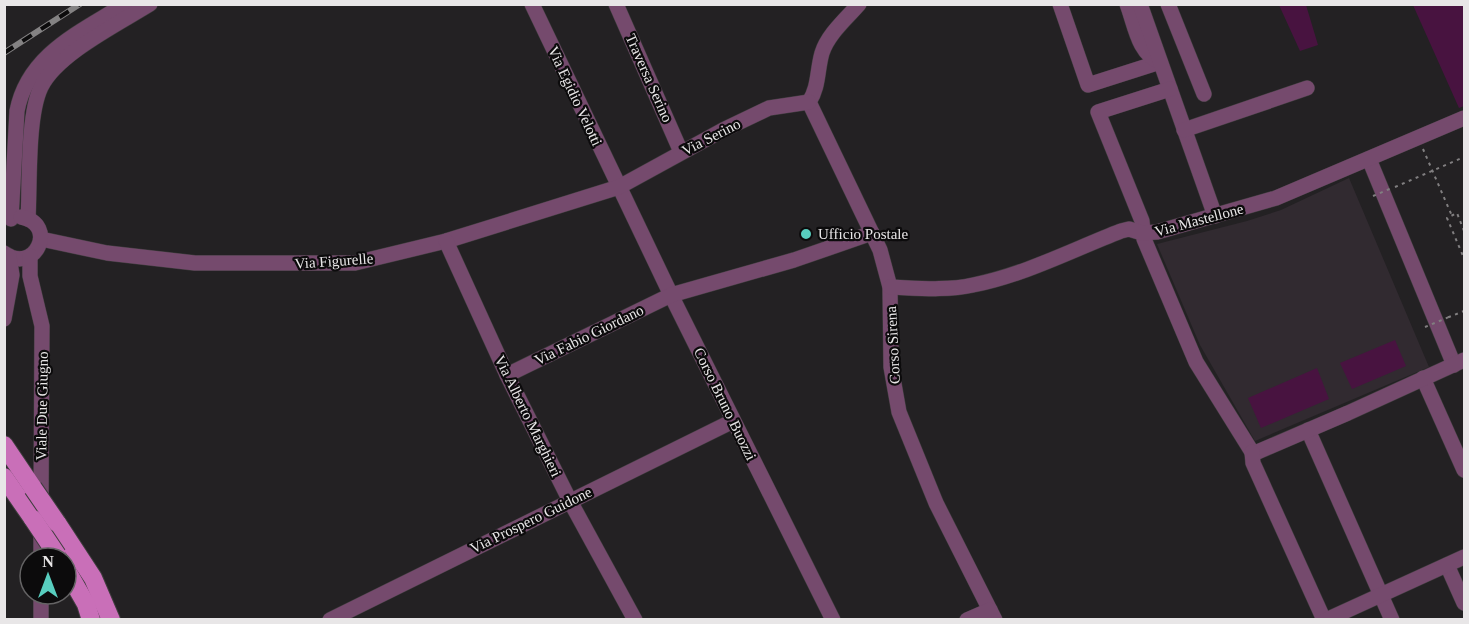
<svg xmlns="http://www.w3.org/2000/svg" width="1469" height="624" font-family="Georgia,serif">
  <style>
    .built { fill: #312a30 }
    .green { fill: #481340 }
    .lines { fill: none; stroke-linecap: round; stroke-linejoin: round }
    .minor-casing { stroke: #3f3d3e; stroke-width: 16 }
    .major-casing { stroke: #3f3d3e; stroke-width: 20 }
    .path { stroke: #817f80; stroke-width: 2; stroke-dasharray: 3 4.5; stroke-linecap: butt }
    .minor { stroke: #754a6d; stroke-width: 15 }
    .major { stroke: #c96fb8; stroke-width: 18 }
    .rail-casing { stroke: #848283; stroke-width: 6 }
    .rail { stroke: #0c0b0c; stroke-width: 4; stroke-dasharray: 11; stroke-linecap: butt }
    .major-bridge-casing { stroke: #3f3d3e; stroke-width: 20; stroke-linecap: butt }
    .path-bridge { stroke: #817f80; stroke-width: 2; stroke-dasharray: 3 4.5; stroke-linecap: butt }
    .major-bridge { stroke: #c96fb8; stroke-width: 18 }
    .poi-dot { fill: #58cebf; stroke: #0c0b0c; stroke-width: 2 }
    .labels { text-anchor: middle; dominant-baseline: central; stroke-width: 4.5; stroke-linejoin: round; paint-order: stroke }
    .street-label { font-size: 15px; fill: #e8e6e7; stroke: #0c0b0c }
    .poi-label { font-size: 15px; fill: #e8e6e7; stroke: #0c0b0c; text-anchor: start }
  </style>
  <rect width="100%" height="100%" fill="#232123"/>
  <polygon class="built" points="1349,178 1429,367 1255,441 1200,345 1157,244 1247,221 1281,210"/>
  <g class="green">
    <polygon points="1279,5 1306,5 1318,45 1300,51"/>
    <polygon points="1413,5 1464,5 1464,106 1459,108"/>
    <polygon points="1395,340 1406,366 1352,389 1340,363"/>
    <polygon points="1317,368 1329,399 1261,428 1248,398"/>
  </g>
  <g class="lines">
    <g class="minor-casing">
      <g id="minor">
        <polyline points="532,4 671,295 833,620"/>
        <polyline points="616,4 681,152"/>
        <polyline points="1060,4 1088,85 1160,62"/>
        <path d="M1127 4C1135 25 1138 54 1160 62"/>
        <polyline points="1140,4 1215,216"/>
        <polyline points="1168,4 1204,94"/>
        <polyline points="1170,89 1098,112 1142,221 1144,239 1196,362 1252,452"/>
        <polyline points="809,102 880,250 890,287 891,367 899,412 936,503 995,620"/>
        <path d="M809 102C819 87 817 70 822 53 828 34 846 19 859 4"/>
        <polyline points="1184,130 1307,88"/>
        <polyline points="1369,159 1454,365"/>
        <path d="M11 219 17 111C28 54 81 32 125 4"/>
        <path d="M28 219C30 184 27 116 41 87 57 54 118 24 150 4"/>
        <polyline points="41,239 107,253 195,263 355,263 446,241 619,187 723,130 769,108 809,102"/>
        <polyline points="446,241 507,375 570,501 635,620"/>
        <path d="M4 253C35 276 59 224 21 217"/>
        <polyline points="30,256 30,276 42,326 41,504"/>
        <path d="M890 287C917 288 946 291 973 285 1024 275 1072 250 1121 231L1129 229 1142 233 1157 232 1276 198 1464 118"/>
        <polyline points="4,319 12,275 9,256"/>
        <polyline points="507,375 671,295 794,260 872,233"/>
        <polyline points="1423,378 1464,470"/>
        <polyline points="1308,430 1392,620"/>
        <polyline points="1252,452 1255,453 1348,413 1464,360"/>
        <polyline points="1252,452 1253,463 1324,620"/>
        <polyline points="41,558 41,528"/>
        <polyline points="1447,565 1464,603"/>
        <polyline points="41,620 41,594"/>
        <polyline points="330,620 733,421"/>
        <polyline points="967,620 990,610"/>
        <polyline points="1326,620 1464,557"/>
      </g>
    </g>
    <g class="major-casing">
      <g id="major">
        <polyline points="4,445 33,488"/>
        <polyline points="4,477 33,519"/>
        <polyline points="57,523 93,578 111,620"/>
        <polyline points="66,569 86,604 91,620"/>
      </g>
    </g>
    <g class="path">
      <polyline points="1423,149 1452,216"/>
      <polyline points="1395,187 1464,157"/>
      <polyline points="1464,231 1457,213 1447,218 1463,256 1464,255"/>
      <polyline points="1449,316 1449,317 1464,311"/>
    </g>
    <use href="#minor" class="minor"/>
    <use href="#major" class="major"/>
    <g class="rail-casing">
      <polyline id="rail" points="4,53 80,4"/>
    </g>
    <use href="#rail" class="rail"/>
    <g class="major-bridge-casing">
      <g id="major-bridge">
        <polyline points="33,488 57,523"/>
        <polyline points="33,519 57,555"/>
      </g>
    </g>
    <g class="path-bridge">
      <polyline points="1373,196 1392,188"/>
      <polyline points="1425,327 1449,317"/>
    </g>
    <use href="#major-bridge" class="major-bridge"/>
  </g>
  <circle class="poi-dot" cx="806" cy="234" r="6"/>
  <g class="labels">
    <g class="street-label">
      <text transform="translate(649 78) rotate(66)">Traversa Serino</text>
      <text transform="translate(575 96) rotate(65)">Via Egidio Velotti</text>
      <text transform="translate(711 137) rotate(-27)">Via Serino</text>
      <text transform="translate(1199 220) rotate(-15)">Via Mastellone</text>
      <text transform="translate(334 261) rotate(-4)">Via Figurelle</text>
      <text transform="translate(589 335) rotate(-26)">Via Fabio Giordano</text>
      <text transform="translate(893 345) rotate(-93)">Corso Sirena</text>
      <text transform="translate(725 404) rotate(64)">Corso Bruno Buozzi</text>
      <text transform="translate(42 406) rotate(-89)">Viale Due Giugno</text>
      <text transform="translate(528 416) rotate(64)">Via Alberto Marghieri</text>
      <text transform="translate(531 520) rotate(-26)">Via Prospero Guidone</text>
    </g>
    <g class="poi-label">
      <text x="818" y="234">Ufficio Postale</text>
    </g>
  </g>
  <rect width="1469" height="624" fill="none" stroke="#e8e6e7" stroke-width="12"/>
  <g transform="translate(48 576)"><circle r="28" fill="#0c0b0c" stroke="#646364" stroke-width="1.5"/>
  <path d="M0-4.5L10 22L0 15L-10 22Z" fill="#58cebf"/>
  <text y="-9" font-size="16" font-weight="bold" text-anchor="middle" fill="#e8e6e7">N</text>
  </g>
</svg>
